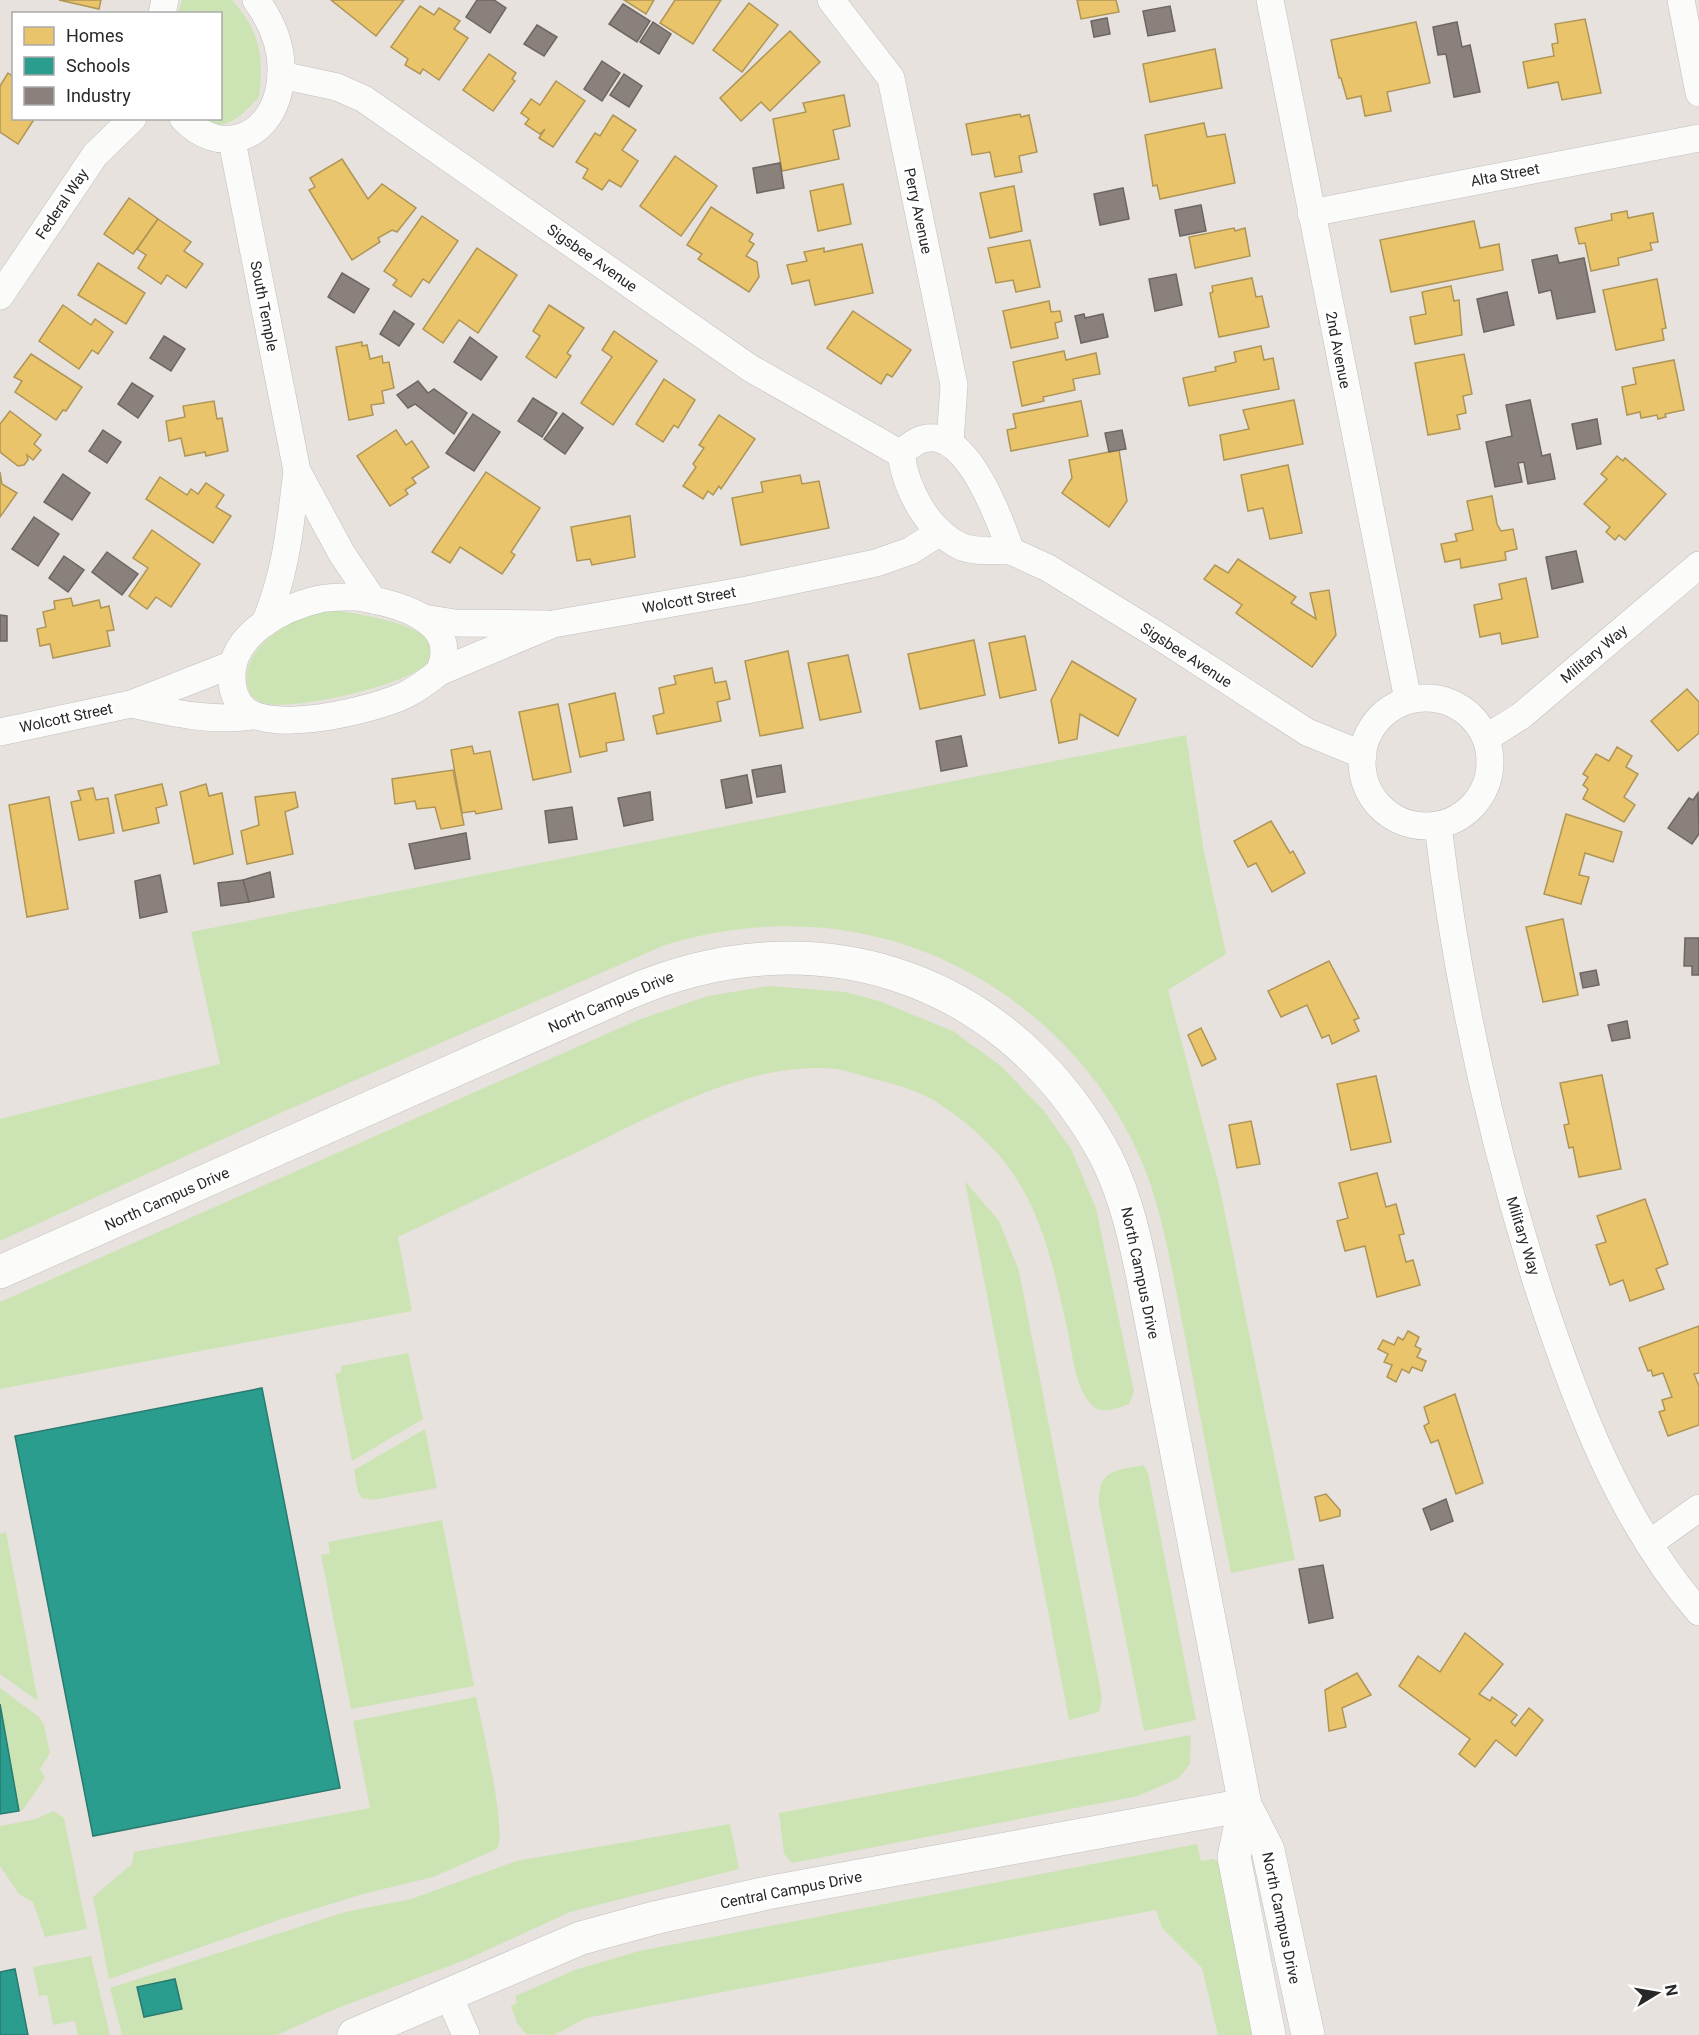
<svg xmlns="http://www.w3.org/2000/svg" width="1699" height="2035" font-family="Roboto,sans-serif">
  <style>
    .green { fill: #cce4b4 }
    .homes { fill: #e9c46a; stroke: #af9556; stroke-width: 1.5 }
    .schools { fill: #2a9d8f; stroke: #297a70; stroke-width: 1.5 }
    .industry { fill: #8a817c; stroke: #6d6663; stroke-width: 1.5 }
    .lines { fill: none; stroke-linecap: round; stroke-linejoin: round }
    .minor-casing { stroke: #c0bfbf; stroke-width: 28 }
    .tertiary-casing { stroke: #c0bfbf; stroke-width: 34 }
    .secondary-casing { stroke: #c0bfbf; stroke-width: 34 }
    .minor { stroke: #fbfbfa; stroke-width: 27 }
    .tertiary { stroke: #fbfbfa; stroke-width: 33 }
    .secondary { stroke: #fbfbfa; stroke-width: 33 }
    .labels { text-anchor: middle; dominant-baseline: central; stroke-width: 6; stroke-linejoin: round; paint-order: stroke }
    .street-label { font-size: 15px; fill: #282828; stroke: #fff }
  </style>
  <rect width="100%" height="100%" fill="#e7e2dd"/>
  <g class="green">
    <path d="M182 0H232C260 31 264 56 259 97 243 114 225 135 201 119L220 118V14H178Z"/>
    <path d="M333 610C351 613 462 626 425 665 406 685 291 712 263 703 259 701 255 698 251 696 228 652 297 612 333 610Z"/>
    <path d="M1186 735 1204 852 1226 954 1168 990 1220 1189 1295 1560 1231 1573C1216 1498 1201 1423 1187 1347 1176 1293 1168 1238 1151 1186 1115 1079 1029 993 925 952 841 919 749 919 665 945L278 1114 0 1241V1119L220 1064 191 932Z"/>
    <path d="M769 986 846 992 879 1001 953 1031 1002 1067 1044 1111 1071 1149 1096 1208 1134 1392 1129 1404C1116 1409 1099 1416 1089 1402 1073 1381 1072 1348 1066 1323 1044 1224 1028 1162 938 1103 920 1091 895 1084 874 1079 862 1076 849 1071 837 1069 751 1060 658 1113 584 1149 522 1178 460 1207 398 1237L412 1311 0 1389V1302L638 1020 708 996Z"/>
    <polygon points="965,1181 999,1221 1019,1271 1102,1698 1099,1712 1069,1720"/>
    <polygon points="408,1353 423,1419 352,1461 335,1374 341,1372 341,1366"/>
    <polygon points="425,1429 437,1488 373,1500 362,1498 358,1492 354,1470"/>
    <path d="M1143 1465 1148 1472 1196 1720 1144 1731 1099 1505C1098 1470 1113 1471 1143 1465Z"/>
    <polygon points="442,1520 474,1686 351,1709 321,1555 330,1553 328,1542"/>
    <polygon points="6,1532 38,1701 0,1674 0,1534"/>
    <polygon points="0,1688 39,1717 44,1725 50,1753 40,1769 45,1778 23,1810 0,1814"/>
    <path d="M476 1697C481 1720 508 1835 497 1849L433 1877 363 1894 282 1919 109 1979 93 1897 132 1864 134 1852 370 1808 353 1721Z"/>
    <polygon points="1191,1735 1190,1764 1179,1778 1138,1796 792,1863 784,1854 779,1813"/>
    <polygon points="53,1811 64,1818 87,1929 45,1937 33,1902 19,1894 0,1866 0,1826 36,1819"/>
    <polygon points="730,1824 739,1869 570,1912 470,1958 333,2010 277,2035 122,2035 110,1988 345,1912 411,1899 516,1861"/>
    <polygon points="1197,1844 1201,1861 1213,1859 1219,1862 1255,2035 1218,2035 1202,1968 1162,1928 1156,1910 586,2018 554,2035 526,2034 517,2023 511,2006 517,2003 515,1996 575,1970 639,1951"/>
    <polygon points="91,1956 110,2035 78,2035 75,2021 53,2025 47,1995 39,1996 33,1967"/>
  </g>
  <g class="homes">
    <polygon points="59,0 101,0 99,9"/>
    <polygon points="331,0 404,0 376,36"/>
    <polygon points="624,0 654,0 646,14"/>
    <polygon points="675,0 721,0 693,44 660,23"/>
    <polygon points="1077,0 1116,0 1119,12 1081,19"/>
    <polygon points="749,3 778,25 742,72 713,50"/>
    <polygon points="420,6 434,15 439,8 460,21 454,29 468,38 439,80 423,69 420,74 405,65 408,59 391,47"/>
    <polygon points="1585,19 1601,93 1562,100 1558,82 1528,88 1523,62 1554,56 1552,44 1558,43 1555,24"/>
    <polygon points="1416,22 1430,83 1387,92 1391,111 1365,116 1361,96 1347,99 1341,78 1339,78 1331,40"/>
    <polygon points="790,31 820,62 770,111 761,102 741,121 720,98"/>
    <polygon points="1215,49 1222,88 1150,102 1143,64"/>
    <polygon points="489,54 516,73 512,79 515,81 493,111 463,90"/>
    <polygon points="8,73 14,77 14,118 35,118 18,144 0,132 0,86"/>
    <polygon points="556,81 585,101 553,147 539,138 545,129 540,134 525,124 529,119 521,113 531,99 540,105"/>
    <polygon points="844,95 850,126 833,130 839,159 782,171 773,119 806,112 803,103"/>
    <polygon points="1020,114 1021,117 1029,115 1037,152 1019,156 1022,172 995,177 990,152 972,155 966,124"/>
    <polygon points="613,115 636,130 622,150 638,161 621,187 609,180 602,190 583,178 588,169 576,162 595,133 600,136"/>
    <polygon points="1204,123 1207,137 1225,134 1235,183 1160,199 1157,185 1153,186 1145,135"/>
    <polygon points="675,156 717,186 681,236 640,206"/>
    <polygon points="342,159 368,199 382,184 416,208 397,232 392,230 378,238 380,242 352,260 309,190 315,187 310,178"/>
    <polygon points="843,184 851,224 818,231 810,191"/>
    <polygon points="1014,186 1022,231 990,238 980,193"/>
    <polygon points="129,198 158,219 133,254 104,234"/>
    <polygon points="711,207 753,234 749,241 754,244 746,256 757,262 759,277 749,292 698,259 702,254 687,245"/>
    <polygon points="1627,211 1628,218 1653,213 1658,242 1650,243 1652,250 1618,258 1619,265 1591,271 1585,243 1579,244 1575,228 1612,220 1611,214"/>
    <polygon points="422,216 458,241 429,283 423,279 411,297 393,285 397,280 384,271"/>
    <polygon points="158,219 191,242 184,251 203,264 186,288 167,275 161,284 138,268 146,255 137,249"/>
    <polygon points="1474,221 1480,248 1499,244 1503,270 1391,292 1380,240"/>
    <polygon points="1234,228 1235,231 1245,228 1250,256 1195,268 1189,237"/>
    <polygon points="1030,240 1040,287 1016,292 1013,280 996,283 988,248"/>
    <polygon points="862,244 873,293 815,305 809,280 792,284 787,265 807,261 804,252 824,248 824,252"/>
    <polygon points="477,248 517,275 478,333 459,320 443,343 423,329"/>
    <polygon points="98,263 145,293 126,324 78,295"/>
    <polygon points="1252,278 1256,297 1262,296 1269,327 1219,337 1210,293 1213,292 1212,286"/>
    <polygon points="1657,279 1666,328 1662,329 1664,340 1616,350 1603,290"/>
    <polygon points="1451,286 1454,301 1459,300 1462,335 1415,344 1410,317 1426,314 1422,292"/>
    <polygon points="1049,301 1051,312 1060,311 1062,321 1055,323 1058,338 1011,348 1003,311"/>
    <polygon points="63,305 91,325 95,319 113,332 98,354 92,350 79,369 39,341"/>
    <polygon points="549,305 584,328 567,353 571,356 556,378 526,357 540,336 533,331"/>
    <polygon points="853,311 911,350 892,377 887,374 881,384 827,348"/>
    <polygon points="614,331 657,361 613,425 581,403 612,357 602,350"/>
    <polygon points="362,342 362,346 367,345 370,359 382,356 383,363 389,362 394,388 382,391 384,403 371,405 373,415 349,420 336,347"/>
    <polygon points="1261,346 1264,360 1273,358 1279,389 1189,406 1183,378 1216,371 1215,367 1236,362 1234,352"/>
    <polygon points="1064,351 1066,360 1096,353 1100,374 1073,379 1075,390 1043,397 1044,401 1022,406 1013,362"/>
    <polygon points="31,354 82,387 66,411 63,410 56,420 15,392 22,381 14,377"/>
    <polygon points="1464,354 1472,394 1463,396 1466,413 1457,415 1460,429 1428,435 1415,363"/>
    <polygon points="1674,360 1684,410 1665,414 1666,417 1658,419 1657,415 1641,418 1640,412 1627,415 1622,387 1636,384 1633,368"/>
    <polygon points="664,379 695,400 678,428 674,425 663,442 636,424"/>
    <polygon points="1294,400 1303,444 1224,460 1220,435 1249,429 1243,410"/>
    <polygon points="214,401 217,419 222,418 228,451 206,456 205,452 185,456 181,438 169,441 166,421 185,417 183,406"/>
    <polygon points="1081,401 1088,436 1011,451 1007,430 1016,428 1013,414"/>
    <polygon points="10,411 41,435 34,444 41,450 33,460 27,455 28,460 24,465 18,466 0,452 0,424"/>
    <polygon points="719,415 755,439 721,489 719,486 713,495 708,491 703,499 683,486 696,467 693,464 704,448 699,445"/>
    <polygon points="396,430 406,445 412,441 429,467 412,478 416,483 405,490 408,494 390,506 357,456"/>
    <polygon points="1119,450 1127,501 1109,527 1062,493 1072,478 1069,460"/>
    <polygon points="1617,456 1623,461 1625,458 1666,494 1625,540 1619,535 1615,540 1606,532 1610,527 1584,504 1607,479 1601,474"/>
    <polygon points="1288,465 1302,533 1270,539 1263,508 1248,511 1241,475"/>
    <polygon points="0,472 2,484 17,493 0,517"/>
    <polygon points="486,472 540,508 511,552 515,555 502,574 460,547 450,563 432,552"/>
    <polygon points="800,475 802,484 819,481 829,528 741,545 732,498 763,492 761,482"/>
    <polygon points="160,477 187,495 191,489 198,494 206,483 224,495 216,507 231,516 213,543 146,499"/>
    <polygon points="1492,496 1497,524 1501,531 1513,529 1517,549 1505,552 1506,560 1461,568 1460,559 1445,562 1441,544 1457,541 1455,534 1473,530 1467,501"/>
    <polygon points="630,516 635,557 592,565 590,559 577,561 571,527"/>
    <polygon points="152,530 200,564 171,607 156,597 147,609 129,596 148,568 133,558"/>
    <polygon points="1238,559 1296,597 1291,603 1316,619 1310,593 1329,590 1336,635 1312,667 1236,613 1242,605 1204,579 1215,565 1228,573"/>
    <polygon points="1526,578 1538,637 1502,644 1500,633 1480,637 1474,605 1502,599 1499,584"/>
    <polygon points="71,598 73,606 99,600 101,608 109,606 114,630 107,631 110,646 53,658 50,644 40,646 37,629 46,627 43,612 55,609 54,601"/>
    <polygon points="1025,636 1036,690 1000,698 989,643"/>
    <polygon points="974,640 985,695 920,709 908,654"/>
    <polygon points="788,651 803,728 760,736 745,661"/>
    <polygon points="848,655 861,712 820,720 808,663"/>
    <polygon points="1072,661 1136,699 1118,736 1080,714 1077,739 1059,743 1051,700"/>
    <polygon points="712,668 715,683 726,681 730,699 717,702 721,721 657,734 653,716 664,713 659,688 676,684 674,676"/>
    <polygon points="1687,689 1699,702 1699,733 1678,751 1651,721"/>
    <polygon points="615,693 624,740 606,743 607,751 580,757 569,704"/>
    <polygon points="558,704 571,772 533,780 519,712"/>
    <polygon points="472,746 474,754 490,751 502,809 476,814 475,811 462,813 451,750"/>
    <polygon points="1617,747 1632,756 1626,767 1638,774 1624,797 1635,805 1624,822 1583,799 1588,789 1583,785 1588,777 1583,774 1596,754 1609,761"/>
    <polygon points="453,770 464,825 441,829 435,807 417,809 415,801 395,804 392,779"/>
    <polygon points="162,784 167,805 156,808 159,823 123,831 115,795"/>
    <polygon points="206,784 209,796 222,793 233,854 194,864 180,792"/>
    <polygon points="93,788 96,800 108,798 114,833 79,840 71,802 81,800 78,791"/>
    <polygon points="295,792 298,807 285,812 293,854 247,864 241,831 259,825 255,797"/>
    <polygon points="49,797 68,909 27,917 9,805"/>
    <polygon points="1566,814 1622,832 1613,862 1585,853 1579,875 1589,877 1581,904 1544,894"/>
    <polygon points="1271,821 1290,853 1293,851 1305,873 1272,892 1256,863 1248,867 1234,841"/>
    <polygon points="1563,919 1578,995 1543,1002 1526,927"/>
    <polygon points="1329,961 1359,1018 1354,1020 1359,1031 1332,1044 1329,1035 1322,1038 1307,1005 1281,1017 1268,991"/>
    <polygon points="1201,1028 1216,1059 1202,1066 1188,1035"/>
    <polygon points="1602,1075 1621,1169 1579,1177 1573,1147 1569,1148 1564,1125 1569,1124 1560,1083"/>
    <polygon points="1376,1076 1391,1142 1351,1150 1337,1084"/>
    <polygon points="1251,1121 1260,1164 1237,1168 1229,1125"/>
    <polygon points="1377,1173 1386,1207 1396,1204 1404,1234 1399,1235 1406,1262 1413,1260 1420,1285 1377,1297 1365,1246 1345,1251 1337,1221 1348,1218 1339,1183"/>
    <polygon points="1645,1199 1668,1264 1656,1269 1664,1289 1630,1301 1623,1280 1610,1285 1596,1245 1606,1242 1597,1216"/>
    <polygon points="1699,1326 1699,1373 1694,1374 1699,1386 1699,1425 1668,1436 1659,1412 1665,1410 1662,1400 1672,1397 1663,1373 1653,1376 1651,1370 1648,1371 1639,1348"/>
    <polygon points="1408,1331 1419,1337 1415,1346 1421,1349 1417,1357 1426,1361 1422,1371 1412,1367 1409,1373 1402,1369 1396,1382 1387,1377 1392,1365 1384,1362 1388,1354 1378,1349 1383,1340 1394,1345 1398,1337 1403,1340"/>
    <polygon points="1455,1394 1483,1483 1456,1494 1438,1440 1431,1443 1424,1426 1429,1423 1424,1407"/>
    <polygon points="1326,1494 1340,1510 1340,1516 1320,1521 1315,1497"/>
    <polygon points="1465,1633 1503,1664 1479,1694 1490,1701 1492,1697 1517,1715 1511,1722 1515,1726 1529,1708 1543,1720 1516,1756 1496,1740 1475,1767 1459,1754 1470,1739 1399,1686 1418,1656 1440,1672"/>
    <polygon points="1357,1673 1371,1695 1342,1708 1346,1727 1329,1731 1325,1690"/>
  </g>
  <g class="schools">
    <polygon points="262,1388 340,1788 93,1836 15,1436"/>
    <polygon points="0,1704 19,1811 0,1814"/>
    <polygon points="15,1969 28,2035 0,2035 0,1972"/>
    <polygon points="175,1979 182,2009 144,2017 137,1987"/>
  </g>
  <g class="industry">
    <polygon points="477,0 494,0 506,8 490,33 466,17"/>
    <polygon points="623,4 650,21 637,42 609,24"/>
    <polygon points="1170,6 1175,31 1148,36 1143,11"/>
    <polygon points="1107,18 1110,34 1094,37 1091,21"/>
    <polygon points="653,22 671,34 659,54 640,42"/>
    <polygon points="1457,22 1462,47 1470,45 1480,92 1454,97 1446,54 1438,55 1433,27"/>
    <polygon points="537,25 557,37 544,56 524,44"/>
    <polygon points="602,61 620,73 602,101 584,89"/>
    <polygon points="624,74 642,86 629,107 610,95"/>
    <polygon points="780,163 784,188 757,193 753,168"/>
    <polygon points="1123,188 1129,219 1100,225 1094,194"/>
    <polygon points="1201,205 1206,231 1180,236 1175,210"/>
    <polygon points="1557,255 1559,263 1584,258 1595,312 1557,319 1551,290 1539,293 1532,260"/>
    <polygon points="342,273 369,289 354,313 328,297"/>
    <polygon points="1176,274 1182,305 1155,311 1149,279"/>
    <polygon points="1507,292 1514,325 1484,332 1477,299"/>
    <polygon points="394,311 414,324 399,346 380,334"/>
    <polygon points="1084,314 1085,318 1103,314 1108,337 1081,343 1075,316"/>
    <polygon points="164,336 185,349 171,371 150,358"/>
    <polygon points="470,337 497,357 481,380 454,362"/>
    <polygon points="418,381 428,393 434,389 467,413 454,434 415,404 408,408 397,395"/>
    <polygon points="132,383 153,396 138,418 118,404"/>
    <polygon points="533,398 557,413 542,437 518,421"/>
    <polygon points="1530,400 1542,456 1550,454 1555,479 1528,484 1524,462 1518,463 1522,482 1495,487 1486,442 1512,436 1506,405"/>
    <polygon points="563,413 583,428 565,454 544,439"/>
    <polygon points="473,414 500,432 474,471 446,453"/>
    <polygon points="1597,419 1601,444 1577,449 1572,424"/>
    <polygon points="103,430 121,442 107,463 89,451"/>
    <polygon points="1122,430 1126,449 1109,452 1105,433"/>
    <polygon points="63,474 90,493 72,520 44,502"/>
    <polygon points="34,517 59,534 38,566 12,549"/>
    <polygon points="1576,551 1583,582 1552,589 1546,557"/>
    <polygon points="107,552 138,574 122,595 92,572"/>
    <polygon points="64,556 84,570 68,592 49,578"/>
    <polygon points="0,615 7,616 7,641 0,641"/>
    <polygon points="961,736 967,766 941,771 936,741"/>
    <polygon points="781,765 785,792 757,797 752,770"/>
    <polygon points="747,775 752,803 726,808 721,780"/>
    <polygon points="650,792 653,820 624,826 618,798"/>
    <polygon points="1698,793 1699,834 1692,844 1668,828 1689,798 1693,800"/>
    <polygon points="572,807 577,839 549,843 545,811"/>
    <polygon points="466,833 470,859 415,869 409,844"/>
    <polygon points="270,872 274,897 249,902 243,880"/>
    <polygon points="160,875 167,912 140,918 135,881"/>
    <polygon points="243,880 249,902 221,906 218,883"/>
    <polygon points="1685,938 1699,938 1699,975 1692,975 1692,966 1684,966"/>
    <polygon points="1596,970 1599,985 1583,988 1580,973"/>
    <polygon points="1627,1021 1630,1038 1612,1041 1608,1025"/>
    <polygon points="1446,1499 1453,1521 1431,1530 1423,1509"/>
    <polygon points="1323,1565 1333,1618 1309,1623 1299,1569"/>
  </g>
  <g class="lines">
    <g class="minor-casing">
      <g id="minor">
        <polyline points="831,0 891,78 954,385 950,442"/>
        <polyline points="1270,0 1408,700"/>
        <polyline points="1681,0 1699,93"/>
        <polyline points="162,14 165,0"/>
        <path d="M281 75 337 87 364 99 750 368 901 454C906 489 927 530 960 546 975 553 995 550 1011 551"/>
        <path d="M183 118C218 156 268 141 279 90 286 57 275 26 256 0"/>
        <polyline points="232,141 297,471 342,554 373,600"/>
        <polyline points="1311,213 1699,138"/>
        <polyline points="0,296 95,155 133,118"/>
        <path d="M901 454C956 395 997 513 1011 551L1048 568 1162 638 1307 732 1363 755"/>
        <path d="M357 597C395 603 463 619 439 672 428 681 417 689 405 695 373 710 269 736 242 707 235 699 232 688 232 678 230 634 284 607 320 599 332 596 345 597 357 597Z"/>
        <polyline points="423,618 455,623 546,624"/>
        <path d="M265 623C287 570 290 526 297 471"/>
        <polyline points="439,672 553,624 747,590 876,563 910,551 940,532"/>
        <circle cx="1426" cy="762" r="64"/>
        <path d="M131 704C172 713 212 722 254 716"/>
        <polyline points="0,732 131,704 233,664"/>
        <polyline points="1486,738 1521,716 1699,565"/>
        <path d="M1438 826C1457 984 1491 1139 1539 1290 1576 1403 1620 1521 1699 1612"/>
        <polyline points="1650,1543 1699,1508"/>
        <polyline points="448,1994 466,2035"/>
      </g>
    </g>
    <g class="tertiary-casing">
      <polyline id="tertiary" points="354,2035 581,1938 658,1917 772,1892 1245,1805"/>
    </g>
    <g class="secondary-casing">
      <g id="secondary">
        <path d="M0 1272 628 993C809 914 999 971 1099 1144 1122 1183 1133 1229 1142 1273L1245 1805 1268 1850 1308 2035"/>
        <polyline points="1245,1805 1234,1857 1269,2035"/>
      </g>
    </g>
    <use href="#minor" class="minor"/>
    <use href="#tertiary" class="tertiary"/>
    <use href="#secondary" class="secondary"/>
  </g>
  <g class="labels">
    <g class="street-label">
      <text transform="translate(1505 175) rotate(-11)">Alta Street</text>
      <text transform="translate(62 204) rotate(-56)">Federal Way</text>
      <text transform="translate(918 211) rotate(78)">Perry Avenue</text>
      <text transform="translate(592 258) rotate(35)">Sigsbee Avenue</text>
      <text transform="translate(264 306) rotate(79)">South Temple</text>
      <text transform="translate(1338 350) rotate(79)">2nd Avenue</text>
      <text transform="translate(689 600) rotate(-10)">Wolcott Street</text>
      <text transform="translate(1594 654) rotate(-40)">Military Way</text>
      <text transform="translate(1186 655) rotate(33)">Sigsbee Avenue</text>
      <text transform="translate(66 718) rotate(-12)">Wolcott Street</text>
      <text transform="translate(611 1002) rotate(-23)">North Campus Drive</text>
      <text transform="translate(167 1199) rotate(-24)">North Campus Drive</text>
      <text transform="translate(1523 1236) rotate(73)">Military Way</text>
      <text transform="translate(1140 1273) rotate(78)">North Campus Drive</text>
      <text transform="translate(791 1890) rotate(-11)">Central Campus Drive</text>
      <text transform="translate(1281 1918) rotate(78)">North Campus Drive</text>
    </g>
  </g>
  <rect x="12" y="12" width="210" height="108" fill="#ffffff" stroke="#a9a9a9" stroke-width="1.5"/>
  <rect x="24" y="27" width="30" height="18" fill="#e9c46a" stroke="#a9a9a9" stroke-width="1.5"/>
  <text x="66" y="42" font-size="18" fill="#282828">Homes</text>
  <rect x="24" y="57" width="30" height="18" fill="#2a9d8f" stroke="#a9a9a9" stroke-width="1.5"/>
  <text x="66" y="72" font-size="18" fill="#282828">Schools</text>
  <rect x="24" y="87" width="30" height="18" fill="#8a817c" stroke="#a9a9a9" stroke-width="1.5"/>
  <text x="66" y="102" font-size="18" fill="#282828">Industry</text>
  <g transform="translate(1657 1993) rotate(79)" stroke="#ffffff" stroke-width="4.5" paint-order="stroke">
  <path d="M0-4.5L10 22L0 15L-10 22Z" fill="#282828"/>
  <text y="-9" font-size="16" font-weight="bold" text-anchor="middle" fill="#282828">N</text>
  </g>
</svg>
